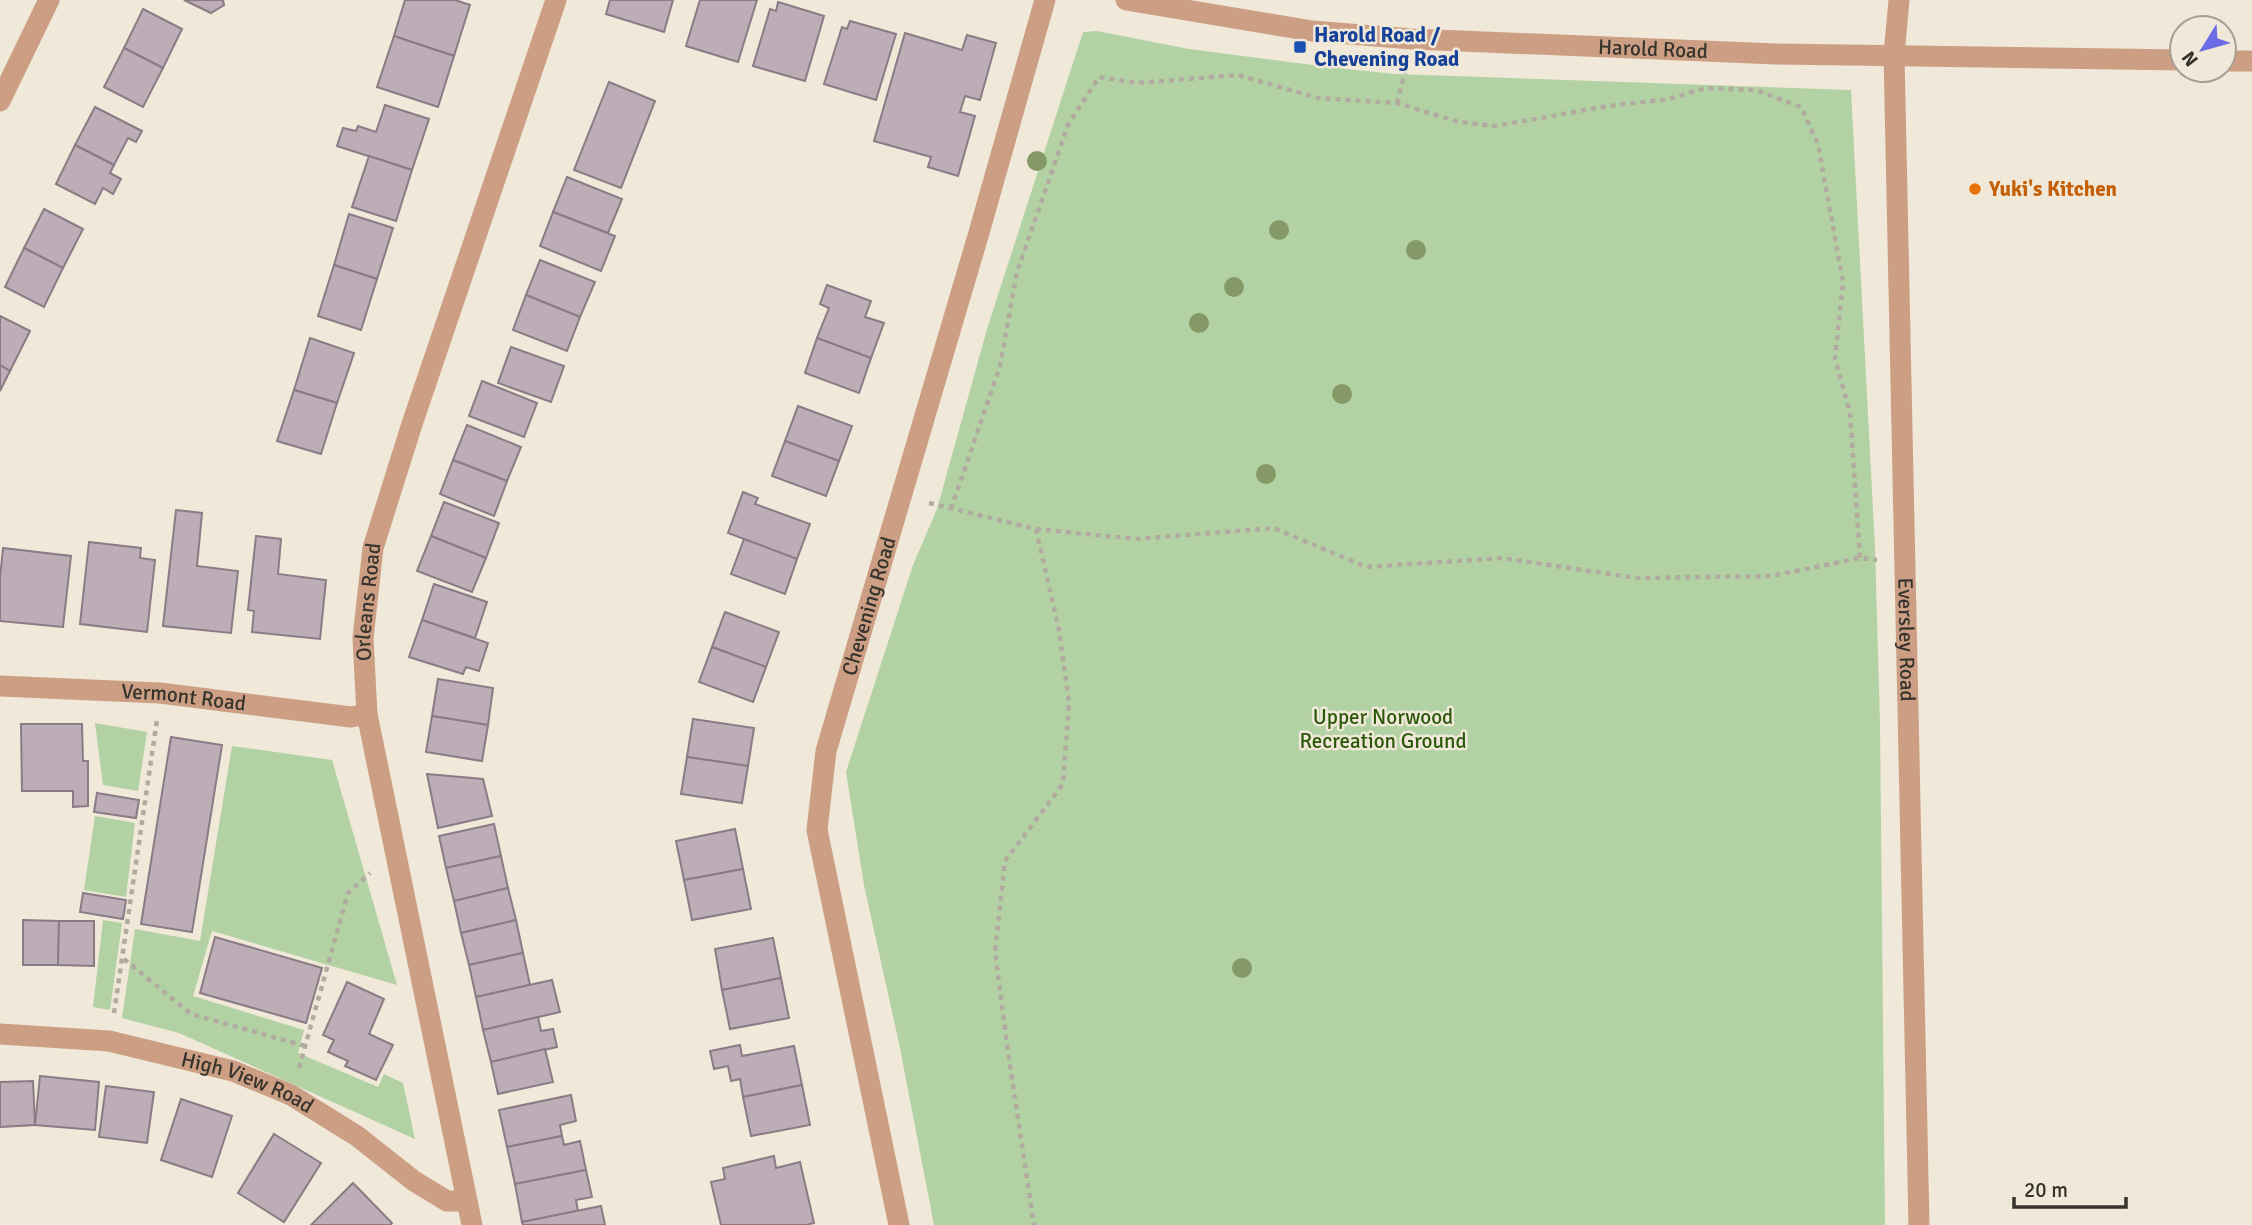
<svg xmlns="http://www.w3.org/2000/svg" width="2252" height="1225" font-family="Signika,sans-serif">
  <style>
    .green { fill: #b3d2a4 }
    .building { fill: #bdadb7; stroke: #8a7b85; stroke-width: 2 }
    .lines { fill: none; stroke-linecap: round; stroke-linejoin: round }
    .path { stroke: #b1ab9f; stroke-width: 4.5; stroke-dasharray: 5 5; stroke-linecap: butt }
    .minor { stroke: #cc9f84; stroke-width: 21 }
    .tree { fill: #849966 }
    .transit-dot { fill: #1a4fb4; stroke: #f0e8d8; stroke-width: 2.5 }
    .food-dot { fill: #e8710a; stroke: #f0e8d8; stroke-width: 2.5 }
    .labels { text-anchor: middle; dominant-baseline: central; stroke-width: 5; stroke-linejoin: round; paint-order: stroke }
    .transit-label { font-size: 21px; font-weight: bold; fill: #164399; stroke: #f0e8d8; text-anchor: start }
    .street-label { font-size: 21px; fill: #36332d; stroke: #f0e8d8 }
    .food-label { font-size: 21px; font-weight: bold; fill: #c56008; stroke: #f0e8d8; text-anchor: start }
    .park-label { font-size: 21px; fill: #2b5809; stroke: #f0e8d8 }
  </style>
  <rect width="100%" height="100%" fill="#f0e8d8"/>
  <g class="green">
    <polygon points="1097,31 1189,49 1328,67 1395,74 1851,90 1875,548 1880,723 1885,1225 934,1225 899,1043 864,885 846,772 913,565 937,509 987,329 1083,32"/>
    <polygon points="95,723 147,732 138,791 103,785"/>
    <polygon points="232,746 332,760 397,985 212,931 193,996 304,1030 298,1053 378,1087 384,1074 403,1083 415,1139 179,1033 122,1018 135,929 200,941"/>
    <polygon points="95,816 135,823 126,897 84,890"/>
    <polygon points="103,920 122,923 110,1010 93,1007"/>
  </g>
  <g class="building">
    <polygon points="184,0 223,0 224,5 211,13"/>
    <polygon points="405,0 455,0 470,5 454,56 394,36"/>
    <polygon points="610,0 673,0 664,32 606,14"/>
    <polygon points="700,0 757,0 738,62 686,46"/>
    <polygon points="778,2 824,16 805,81 753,66 770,9 776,11"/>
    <polygon points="143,9 182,29 163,68 124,48"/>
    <polygon points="850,21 896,34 876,100 824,84 842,27 847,29"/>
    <polygon points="905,33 962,50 967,35 996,43 980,100 965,96 960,112 975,116 958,176 928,167 931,157 874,141"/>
    <polygon points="394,36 454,56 438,107 377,87"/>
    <polygon points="124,48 163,68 143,107 104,87"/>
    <polygon points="609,82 655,101 621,188 574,170"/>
    <polygon points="385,105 429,119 412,170 337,146 343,128 356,131 358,126 376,132"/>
    <polygon points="95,107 142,131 136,142 128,138 114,165 75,145"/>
    <polygon points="75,145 114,165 110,173 121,179 113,194 103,188 95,204 56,184"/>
    <polygon points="369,156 412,170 396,221 352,207"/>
    <polygon points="567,177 622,199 608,233 553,212"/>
    <polygon points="44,209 83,229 63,268 24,248"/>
    <polygon points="553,212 615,236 601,271 540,246"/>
    <polygon points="349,214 393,228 377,279 334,265"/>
    <polygon points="24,248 63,268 44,307 5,287"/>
    <polygon points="540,260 595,282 580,317 526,295"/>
    <polygon points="334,265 377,279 361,330 318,316"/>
    <polygon points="827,285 871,301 865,317 884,323 871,358 817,338 829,308 820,304"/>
    <polygon points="526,295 580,317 567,351 513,330"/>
    <polygon points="0,316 30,331 10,371 0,365"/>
    <polygon points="310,338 354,353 337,403 294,390"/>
    <polygon points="817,338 871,358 859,393 805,373"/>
    <polygon points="511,347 564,366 551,402 498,383"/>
    <polygon points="0,365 10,371 0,391"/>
    <polygon points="482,381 537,403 524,437 469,416"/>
    <polygon points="294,390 337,403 321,454 277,441"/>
    <polygon points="798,406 852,426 839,461 785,441"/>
    <polygon points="467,425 521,447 507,481 453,460"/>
    <polygon points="785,441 839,461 826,496 772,476"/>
    <polygon points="453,460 507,481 494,516 440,494"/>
    <polygon points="743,492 758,498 755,504 810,524 797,559 728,533"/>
    <polygon points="444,502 499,523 486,558 431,536"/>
    <polygon points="176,510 202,513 197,566 238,571 231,633 163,626"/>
    <polygon points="256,536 281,539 278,574 326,580 320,639 252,632 254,611 248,610"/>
    <polygon points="431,536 486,558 472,592 417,571"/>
    <polygon points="744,539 797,559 785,594 731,574"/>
    <polygon points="89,542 141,548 140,558 155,560 147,632 80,624"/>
    <polygon points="3,548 71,556 63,627 0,621 0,578"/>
    <polygon points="434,584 487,602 475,638 422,620"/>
    <polygon points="725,612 779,632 766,667 712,647"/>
    <polygon points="422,620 488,643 479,671 466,667 463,674 409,657"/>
    <polygon points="712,647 766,667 753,702 699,682"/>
    <polygon points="438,679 493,688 488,725 432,716"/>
    <polygon points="432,716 488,725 482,761 426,752"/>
    <polygon points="693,719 754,728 748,766 687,757"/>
    <polygon points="21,724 82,724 83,761 88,761 88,806 73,807 73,791 22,791"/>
    <polygon points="171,737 222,745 192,932 141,924"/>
    <polygon points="687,757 748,766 742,803 681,794"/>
    <polygon points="427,774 483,779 492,816 438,828"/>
    <polygon points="97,793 139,800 136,818 94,812"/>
    <polygon points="494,824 501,856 446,868 439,836"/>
    <polygon points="735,829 743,869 684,880 676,841"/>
    <polygon points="501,856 508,888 454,901 446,868"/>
    <polygon points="743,869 751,909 692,920 684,880"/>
    <polygon points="508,888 516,920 461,933 454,901"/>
    <polygon points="83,893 126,900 123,919 80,912"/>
    <polygon points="23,920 59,921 58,965 23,965"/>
    <polygon points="516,920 523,953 469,965 461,933"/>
    <polygon points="59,921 94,921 94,966 58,965"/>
    <polygon points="215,937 322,968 306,1023 200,993"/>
    <polygon points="773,938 781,978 722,990 715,949"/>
    <polygon points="523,953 530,985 476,997 469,965"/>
    <polygon points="781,978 789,1018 730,1029 722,990"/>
    <polygon points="552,980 560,1012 483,1030 476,997"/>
    <polygon points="347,982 384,999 369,1034 393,1045 376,1080 345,1066 348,1061 328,1052 334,1040 323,1035"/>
    <polygon points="538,1017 541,1031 553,1029 557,1047 491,1062 483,1030"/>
    <polygon points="740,1045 742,1056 794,1046 802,1085 743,1097 740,1079 731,1081 728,1066 714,1069 710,1051"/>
    <polygon points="545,1049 553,1082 498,1094 491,1062"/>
    <polygon points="40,1076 99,1082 95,1130 35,1125"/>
    <polygon points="33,1081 35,1125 0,1127 0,1082"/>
    <polygon points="802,1085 810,1125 751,1136 743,1097"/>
    <polygon points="106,1086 154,1092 147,1143 99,1137"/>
    <polygon points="571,1095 576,1121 560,1125 562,1136 507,1147 499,1110"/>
    <polygon points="181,1099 232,1116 212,1177 161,1160"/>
    <polygon points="274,1134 321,1163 284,1222 238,1193"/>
    <polygon points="562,1136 564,1145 580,1141 586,1170 515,1184 507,1147"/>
    <polygon points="774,1156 776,1168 800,1162 814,1223 806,1225 721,1225 711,1182 725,1179 723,1168"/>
    <polygon points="586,1170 592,1197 576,1200 578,1211 522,1222 515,1184"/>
    <polygon points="353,1183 392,1223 390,1225 311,1225"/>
    <polygon points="601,1206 605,1225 523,1225 522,1222"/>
  </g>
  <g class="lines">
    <g class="path">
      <polyline points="1397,103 1406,67"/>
      <polyline points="929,503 1036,529 1059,630 1069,702 1063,784 1005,861 995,952 1008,1052 1034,1225"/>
      <polyline points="951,509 1000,366 1017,272 1068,125 1099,77 1137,83 1238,75 1318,98 1397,103 1459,122 1496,126 1608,106 1669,99 1705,88 1756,90 1801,107 1818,144 1843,282 1835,359 1850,412 1860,558"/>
      <polyline points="1036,529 1137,539 1274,528 1366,567 1502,558 1637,578 1771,576 1860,558 1877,560"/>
      <polyline points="124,959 191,1014 305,1046"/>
      <polyline points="114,1013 157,720"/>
      <polyline points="299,1068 348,893 370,873"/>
    </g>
    <g class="minor">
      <path id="s1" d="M1126 0 1312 31 1412 39 1776 54 2182 60"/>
      <path id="s2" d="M1899 0 1894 55 1919 1225"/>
      <polyline points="2224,61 2252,61"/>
      <polyline points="0,101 49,0"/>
      <path id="s3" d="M0 686 160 693 351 717 367 714"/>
      <path id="s4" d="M0 1034 109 1041 233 1071 291 1095 357 1136 414 1181 447 1201H467"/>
      <path id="s5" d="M472 1225 367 714 363 638 373 548 412 424 556 0"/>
      <path id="s6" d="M899 1225 817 830 826 751 978 236 1045 0"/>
    </g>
  </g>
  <g class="tree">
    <circle cx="1037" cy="161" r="10"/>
    <circle cx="1279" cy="230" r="10"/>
    <circle cx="1416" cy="250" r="10"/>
    <circle cx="1234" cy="287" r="10"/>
    <circle cx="1199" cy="323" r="10"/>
    <circle cx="1342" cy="394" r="10"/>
    <circle cx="1266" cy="474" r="10"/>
    <circle cx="1242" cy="968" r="10"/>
  </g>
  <rect class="transit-dot" x="1293" y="40" width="14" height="14" rx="3.5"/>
  <circle class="food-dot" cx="1975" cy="189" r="7"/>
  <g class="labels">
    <g class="transit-label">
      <text x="1314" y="35">Harold Road /<tspan x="1314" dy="24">Chevening Road</tspan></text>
    </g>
    <g class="street-label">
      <text stroke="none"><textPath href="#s1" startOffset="530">Harold Road</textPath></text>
      <text stroke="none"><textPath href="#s5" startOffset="634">Orleans Road</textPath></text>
      <text stroke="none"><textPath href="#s6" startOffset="634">Chevening Road</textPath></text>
      <text stroke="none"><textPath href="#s2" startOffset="640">Eversley Road</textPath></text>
      <text stroke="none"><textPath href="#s3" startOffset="184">Vermont Road</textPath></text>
      <text stroke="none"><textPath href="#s4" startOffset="254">High View Road</textPath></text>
    </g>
    <g class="food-label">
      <text x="1989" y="189">Yuki's Kitchen</text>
    </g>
    <g class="park-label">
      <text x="1383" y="717">Upper Norwood<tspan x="1383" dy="24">Recreation Ground</tspan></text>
    </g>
  </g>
  <g transform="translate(2203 49) rotate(233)"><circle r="33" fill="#f0e8d8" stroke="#a6a094" stroke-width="2"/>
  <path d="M0-5L12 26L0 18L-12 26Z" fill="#6c6ce6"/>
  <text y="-10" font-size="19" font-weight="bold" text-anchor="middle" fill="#36332d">N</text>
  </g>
  <path d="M2014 1197v10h112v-10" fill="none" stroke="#36332d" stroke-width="3.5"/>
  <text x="2024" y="1197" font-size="21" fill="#36332d" stroke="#f0e8d8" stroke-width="5" paint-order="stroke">20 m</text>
</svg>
